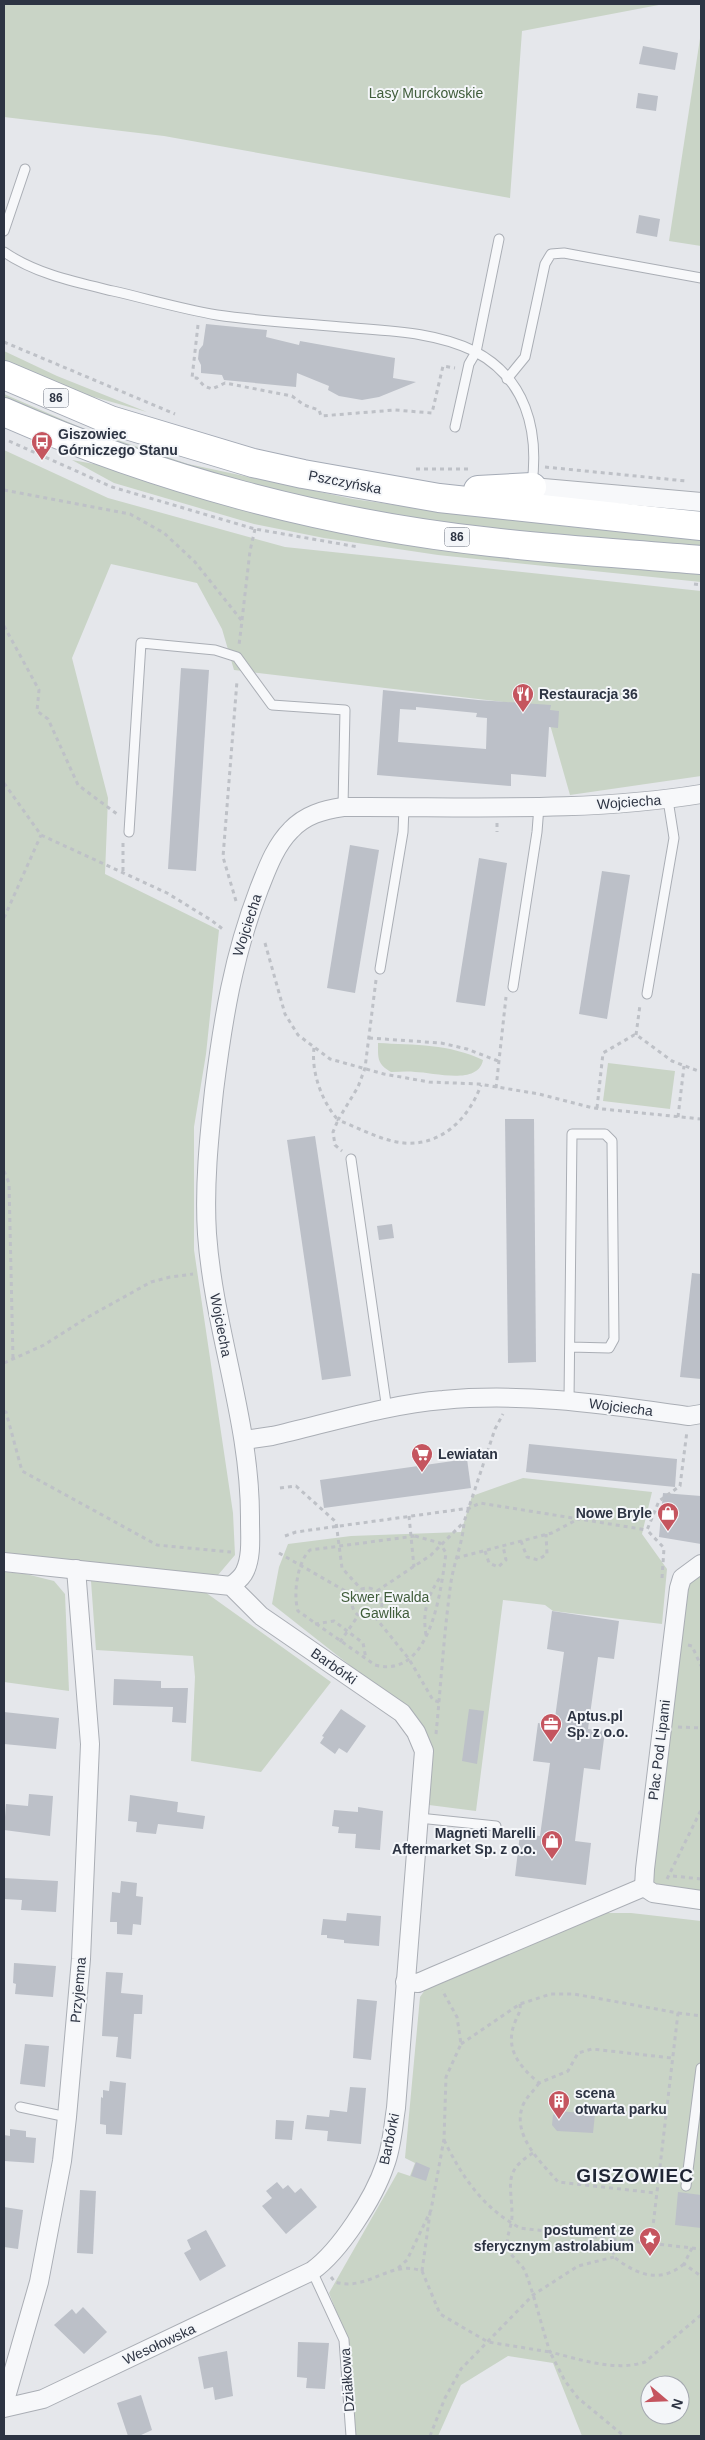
<svg xmlns="http://www.w3.org/2000/svg" width="705" height="2440" font-family="Arial,sans-serif">
  <style>
    .green { fill: #c9d4c6; fill-rule: evenodd }
    .building { fill: #bcc0c8; fill-rule: evenodd }
    .lines { fill: none; stroke-linecap: round; stroke-linejoin: round }
    .service-casing { stroke: #aaaeb5; stroke-width: 11 }
    .minor-casing { stroke: #aaaeb5; stroke-width: 20 }
    .primary-casing { stroke: #a5abb6; stroke-width: 30 }
    .path { stroke: #bec1c7; stroke-width: 3; stroke-dasharray: 4 4; stroke-linecap: butt }
    .service { stroke: #f7f8fa; stroke-width: 9 }
    .minor { stroke: #f7f8fa; stroke-width: 18 }
    .primary { stroke: #fff; stroke-width: 28 }
    .labels { text-anchor: middle; dominant-baseline: central; stroke-width: 4; stroke-linejoin: round; paint-order: stroke }
    .shield { fill: #f4f6f9; stroke: #696e7a; stroke-width: 1 }
    .shield-label { font-size: 12px; font-weight: bold; fill: #2d3443 }
    .park-label { font-size: 14px; fill: #405d3b; stroke: #f4f6f9 }
    .poi-label { font-size: 14px; font-weight: bold; fill: #2d3443; stroke: #f4f6f9; text-anchor: start }
    .street-label { font-size: 14px; fill: #2d3443; stroke: #f4f6f9 }
    .district-label { font-size: 19px; font-weight: bold; letter-spacing: 1px; fill: #1f2534; stroke: #f4f6f9 }
  </style>
  <rect width="100%" height="100%" fill="#e5e7eb"/>
  <g class="green">
    <polygon points="4,4 664,4 522,31 510,198 164,136 4,117"/>
    <polygon points="701,32 701,246 669,241"/>
    <polygon points="4,351 57,376 147,412 66,389 4,363"/>
    <polygon points="4,394 82,428 188,464 353,499 403,506 573,527 701,540 701,553 486,531 357,510 182,468 4,400"/>
    <polygon points="4,450 108,498 285,547 701,591 701,776 570,795 545,707 234,670 222,629 197,583 111,564 72,658 108,798 105,874 219,930 206,1054 194,1127 194,1250 233,1513 235,1555 218,1575 79,1564 4,1554"/>
    <polygon points="72,460 701,573 701,582 438,555 324,538 254,524 114,483"/>
    <path d="M378 1043C414 1045 450 1044 483 1060 478 1086 433 1072 415 1072 407 1071 399 1072 391 1072 377 1064 378 1058 378 1043Z"/>
    <polygon points="608,1063 675,1071 670,1109 603,1101"/>
    <polygon points="523,1478 652,1492 642,1534 667,1569 662,1624 553,1611 545,1605 503,1600 476,1811 429,1805 429,1756 399,1704 272,1604 279,1567 288,1544 351,1536 461,1532 472,1496"/>
    <polygon points="701,1570 701,1892 661,1888 651,1879 683,1590"/>
    <polygon points="4,1572 26,1574 54,1581 65,1594 69,1691 4,1682"/>
    <polygon points="91,1581 205,1592 331,1682 261,1772 191,1761 195,1677 193,1656 96,1650"/>
    <path d="M604 1913H631L701 1921V2436H582L553 2363 508 2356 461 2385 438 2436H354L350 2346 329 2293 398 2172 410 2176 415 2163 405 2158 420 1997 427 1987ZM650 2385H680V2415H650Z"/>
  </g>
  <g class="building">
    <polygon points="643,46 678,53 675,70 639,64"/>
    <polygon points="638,93 658,96 656,111 636,108"/>
    <polygon points="639,215 660,219 657,237 636,233"/>
    <polygon points="206,324 267,330 266,337 299,345 300,341 395,358 393,378 416,382 379,397 362,400 339,396 328,390 329,386 297,373 296,387 224,380 222,375 201,373 201,365 198,359 199,350 203,345"/>
    <polygon points="181,668 209,670 196,871 168,869"/>
    <path d="M383 690 478 700 551 705 550 710 559 711 558 728 549 727 546 777 511 774V786L377 775ZM416 707 477 713 476 717 487 718 486 749 398 742 400 709 416 710Z"/>
    <polygon points="350,845 379,850 355,993 327,988"/>
    <polygon points="479,858 507,863 485,1006 456,1002"/>
    <polygon points="602,871 630,875 607,1019 579,1014"/>
    <polygon points="505,1119 534,1119 536,1362 508,1363"/>
    <polygon points="315,1136 351,1376 322,1380 287,1140"/>
    <polygon points="392,1224 394,1238 379,1240 377,1226"/>
    <polygon points="692,1273 701,1274 701,1379 680,1377"/>
    <polygon points="529,1444 677,1459 675,1487 526,1472"/>
    <polygon points="467,1459 471,1488 324,1508 320,1480"/>
    <polygon points="663,1493 701,1496 701,1544 659,1537"/>
    <polygon points="552,1611 619,1621 614,1659 598,1657 588,1729 605,1731 600,1770 584,1768 575,1841 591,1843 586,1885 515,1876 520,1834 540,1836 550,1763 533,1761 538,1723 554,1725 564,1652 547,1649"/>
    <polygon points="114,1679 161,1681 161,1688 188,1688 186,1723 172,1722 173,1707 113,1705"/>
    <polygon points="341,1709 366,1726 347,1753 339,1748 335,1754 320,1743 324,1737 322,1736"/>
    <polygon points="469,1709 484,1711 477,1764 462,1761"/>
    <polygon points="4,1712 59,1718 56,1749 4,1744"/>
    <polygon points="29,1794 53,1796 50,1836 4,1830 6,1804 28,1806"/>
    <polygon points="130,1795 178,1802 177,1812 205,1816 203,1829 158,1824 156,1834 136,1832 137,1822 128,1821"/>
    <polygon points="358,1807 383,1811 380,1850 355,1848 356,1834 338,1833 339,1827 332,1826 334,1810 358,1812"/>
    <polygon points="4,1878 58,1881 56,1912 21,1910 22,1900 4,1899"/>
    <polygon points="121,1881 137,1883 136,1896 143,1897 141,1925 133,1924 132,1935 117,1934 117,1922 110,1922 112,1892 120,1893"/>
    <polygon points="347,1913 381,1916 379,1946 344,1943 344,1940 327,1938 327,1935 321,1935 323,1919 346,1921"/>
    <polygon points="14,1963 56,1966 53,1997 15,1994 16,1984 13,1983"/>
    <polygon points="106,1972 123,1973 121,1993 143,1995 142,2014 134,2014 131,2059 116,2057 118,2037 102,2036"/>
    <polygon points="357,1999 377,2001 371,2060 353,2058"/>
    <polygon points="25,2044 49,2046 45,2087 20,2084"/>
    <polygon points="110,2081 126,2083 122,2135 106,2134 106,2125 100,2124 101,2097 103,2098 103,2090 109,2091"/>
    <polygon points="350,2087 366,2088 361,2144 327,2141 328,2131 305,2129 307,2115 329,2117 330,2110 347,2112"/>
    <polygon points="558,2111 595,2114 593,2133 557,2131 552,2125 553,2115"/>
    <polygon points="276,2120 294,2121 292,2140 275,2139"/>
    <polygon points="10,2129 26,2131 26,2137 36,2138 34,2163 4,2161 4,2135 10,2136"/>
    <polygon points="416,2162 430,2168 426,2181 411,2176"/>
    <polygon points="277,2182 283,2189 288,2185 295,2193 301,2188 317,2207 286,2234 262,2206 272,2198 266,2191"/>
    <polygon points="80,2190 96,2191 93,2254 77,2253"/>
    <polygon points="678,2192 701,2195 701,2228 675,2225"/>
    <polygon points="4,2207 23,2210 18,2249 4,2247"/>
    <polygon points="206,2230 226,2266 200,2281 184,2253 191,2249 187,2240"/>
    <polygon points="83,2307 107,2332 84,2354 54,2325 72,2309 76,2314"/>
    <polygon points="298,2342 329,2343 325,2389 306,2388 307,2378 297,2377"/>
    <polygon points="227,2351 233,2396 215,2400 213,2387 204,2389 198,2357"/>
    <polygon points="141,2395 152,2430 139,2436 128,2436 117,2403"/>
  </g>
  <g class="lines">
    <g class="service-casing">
      <g id="service">
        <polyline points="4,231 25,169"/>
        <path d="M4 252C36 274 75 282 113 291 148 299 182 309 217 315 257 321 300 323 341 327 386 331 433 331 474 351 526 378 539 430 532 484"/>
        <polyline points="507,379 525,357 545,264 551,254 564,253 701,278"/>
        <polyline points="455,427 469,364 476,352 499,239"/>
        <polyline points="129,832 141,643 215,650 237,657 272,705 345,710 343,807"/>
        <polyline points="380,969 403,832 404,807"/>
        <polyline points="513,987 537,832 539,806"/>
        <polyline points="647,994 674,838 668,800"/>
        <polyline points="351,1159 387,1410"/>
        <polyline points="569,1400 572,1134 605,1134 612,1141 614,1339 609,1348 570,1347"/>
        <polyline points="419,1818 496,1826"/>
        <polyline points="20,2107 67,2117"/>
        <polyline points="686,2186 701,2068"/>
        <polyline points="312,2271 344,2340 351,2436"/>
      </g>
    </g>
    <g class="minor-casing">
      <g id="minor">
        <polyline points="532,487 701,502"/>
        <path d="M244 1440 272 1436C325 1424 389 1404 443 1400 526 1392 608 1405 689 1416L701 1414"/>
        <path d="M4 1562 231 1586 261 1616 402 1713 416 1732 424 1751 396 2108C393 2127 392 2147 385 2165 374 2198 340 2251 312 2271L43 2399 4 2408"/>
        <polyline points="701,1564 682,1578 679,1588 645,1869 644,1887 653,1893 701,1900"/>
        <path d="M231 1586C236 1582 242 1578 245 1571 252 1556 250 1537 250 1521 251 1423 214 1331 207 1234 204 1186 209 1138 214 1091 223 1019 233 957 259 889 267 869 275 846 291 830 305 815 323 810 343 807 461 806 585 813 701 794"/>
        <polyline points="405,1982 418,1983 434,1976 644,1887"/>
        <polyline points="4,2404 39,2282 62,2161 67,2117 81,1959 90,1744 76,1569"/>
      </g>
    </g>
    <g class="primary-casing">
      <g id="primary">
        <polyline points="4,375 110,420 253,463 303,474 439,498 701,526"/>
        <path d="M4 412C157 479 324 524 491 542 561 550 631 554 701 560"/>
        <polyline points="478,490 532,487"/>
      </g>
    </g>
    <g class="path">
      <polyline points="198,325 192,378 197,378 204,386 212,389 225,383 261,390 292,396 304,405 319,410 321,416 395,410 432,413 443,366 455,368"/>
      <polyline points="4,342 175,414"/>
      <polyline points="9,441 112,487 255,529 358,547"/>
      <polyline points="545,467 686,481"/>
      <polyline points="416,469 470,469"/>
      <polyline points="4,490 130,514 164,533 195,562 242,621 239,645"/>
      <polyline points="694,584 701,585"/>
      <polyline points="242,620 250,551 255,529"/>
      <polyline points="4,626 39,690 37,711 48,719 78,785 117,814"/>
      <polyline points="4,783 41,835 167,893 211,920 224,930"/>
      <polyline points="497,823 497,832"/>
      <polyline points="123,843 123,872"/>
      <polyline points="236,901 223,857 237,681"/>
      <polyline points="4,918 41,835"/>
      <polyline points="265,943 285,1014 298,1035 330,1059 384,1074 429,1082 479,1084 539,1094 593,1108 701,1119"/>
      <path d="M376 980 365 1068 358 1087 338 1120C359 1128 382 1141 404 1143 442 1146 469 1118 481 1085"/>
      <polyline points="636,1035 640,1005"/>
      <polyline points="369,1038 441,1043 467,1049 498,1061"/>
      <path d="M314 1048C311 1072 322 1102 338 1120L333 1132 335 1145 342 1151"/>
      <polyline points="496,1088 506,997"/>
      <polyline points="597,1108 603,1053 634,1035 638,1036 672,1061 701,1072"/>
      <polyline points="678,1117 684,1066"/>
      <polyline points="4,1171 9,1183 13,1359"/>
      <polyline points="4,1363 44,1345 88,1317 151,1282 170,1277 193,1274"/>
      <polyline points="4,1411 6,1412 22,1471 157,1545 231,1552"/>
      <polyline points="280,1488 296,1486 336,1522 342,1568 361,1589"/>
      <polyline points="409,1516 414,1567"/>
      <polyline points="285,1536 296,1532 470,1508 480,1503 647,1530"/>
      <path d="M415 1536 440 1543 446 1553C441 1590 431 1680 375 1665L298 1611C293 1595 297 1562 310 1550Z"/>
      <polyline points="521,1541 527,1557 538,1560 547,1554 546,1534"/>
      <polyline points="485,1551 489,1563 498,1567 506,1560 503,1546"/>
      <polyline points="279,1553 354,1596"/>
      <polyline points="456,1558 552,1533 578,1519"/>
      <polyline points="662,1578 664,1548 647,1530 659,1501 680,1486 687,1431"/>
      <circle cx="367" cy="1603" r="15"/>
      <polyline points="377,1591 431,1555 463,1523"/>
      <polyline points="375,1617 409,1659 433,1700 439,1702"/>
      <polyline points="315,1624 334,1621 363,1643 366,1659"/>
      <path d="M426 1635C422 1611 428 1595 441 1576"/>
      <polyline points="340,1642 358,1616"/>
      <polyline points="688,1645 692,1646 701,1666"/>
      <polyline points="678,1727 701,1728"/>
      <path d="M436 1734C441 1683 444 1632 451 1582 454 1562 463 1542 464 1522L495 1429 503 1414"/>
      <polyline points="673,1876 701,1879"/>
      <polyline points="667,1879 701,1810"/>
      <path d="M520 2004C521 2012 518 2014 515 2022 504 2049 520 2067 539 2083L568 2071 578 2053 592 2049 672 2058"/>
      <polyline points="678,2013 701,2016"/>
      <polyline points="461,2044 520,2004 551,1994 574,1994 678,2013 651,2243"/>
      <path d="M539 2083C534 2091 527 2096 523 2105 511 2135 541 2162 558 2182L656 2193"/>
      <path d="M444 2140C462 2177 483 2208 520 2228L612 2239"/>
      <path d="M533 2153C502 2172 512 2185 512 2216 512 2228 504 2238 509 2250 512 2258 521 2263 525 2271 535 2297 541 2325 550 2352 579 2359 615 2372 645 2362L701 2315"/>
      <polyline points="692,2248 684,2264 701,2276"/>
      <path d="M684 2264C660 2284 637 2275 614 2257L612 2239 701 2249"/>
      <polyline points="398,2268 407,2260 431,2210 444,2139 446,2077 461,2044 457,2017 442,1990"/>
      <polyline points="422,2271 430,2213"/>
      <path d="M331 2277 335 2282C368 2292 390 2259 422 2271L440 2314 488 2342 550 2352 565 2381 578 2398 624 2436"/>
      <polyline points="430,2436 445,2398 461,2369 533,2295 578,2266 614,2257"/>
    </g>
    <use href="#service" class="service"/>
    <use href="#minor" class="minor"/>
    <use href="#primary" class="primary"/>
  </g>
  <defs>
    <g id="bus-pin" transform="scale(1.125)"><path d="M0 17L-7.5 6A9.5 9.5 0 1 1 7.5 6Z" fill="#c5555f" stroke="#f4f6f9"/><path d="M-5-6H5V4H4V6H2V4H-2V6H-4V4H-5ZM-3.5-4V0h7V-4ZM-3.5 1.2v1.5H-2V1.2ZM2 1.2v1.5H3.5V1.2Z" fill="#fff"/></g>
    <g id="restaurant-pin" transform="scale(1.125)"><path d="M0 17L-7.5 6A9.5 9.5 0 1 1 7.5 6Z" fill="#c5555f" stroke="#f4f6f9"/><path d="M-5-6h1v4h1v-4h1v4h1v-4h1v5L-1.5 .5V6h-2V.5L-5-1ZM5-6V6H3V1.5H1.5Q1.5-4 5-6Z" fill="#fff"/></g>
    <g id="supermarket-pin" transform="scale(1.125)"><path d="M0 17L-7.5 6A9.5 9.5 0 1 1 7.5 6Z" fill="#c5555f" stroke="#f4f6f9"/><path d="M-6-5.5h2.5l.6 2H6L4.5 2H-2.5L-4.4-4H-6ZM-1.5 3.2a1.3 1.3 0 1 0 .1 0ZM3 3.2a1.3 1.3 0 1 0 .1 0Z" fill="#fff"/></g>
    <g id="shop-pin" transform="scale(1.125)"><path d="M0 17L-7.5 6A9.5 9.5 0 1 1 7.5 6Z" fill="#c5555f" stroke="#f4f6f9"/><path d="M-5-2.5h2.3a2.7 3.5 0 0 1 5.4 0H5L5.5 6h-11ZM-1.5-2.5h3a1.5 2.3 0 0 0-3 0Z" fill="#fff"/></g>
    <g id="office-pin" transform="scale(1.125)"><path d="M0 17L-7.5 6A9.5 9.5 0 1 1 7.5 6Z" fill="#c5555f" stroke="#f4f6f9"/><path d="M-6-3h4V-5.5h4V-3h4V5H-6ZM-1-4.5V-3h2v-1.5ZM-6 0V1H6V0Z" fill="#fff"/></g>
    <g id="building-pin" transform="scale(1.125)"><path d="M0 17L-7.5 6A9.5 9.5 0 1 1 7.5 6Z" fill="#c5555f" stroke="#f4f6f9"/><path d="M-4-6H4V6H1V3H-1V6H-4ZM-2.5-4.3h1.7v1.8h-1.7ZM.8-4.3h1.7v1.8H.8ZM-2.5-1h1.7V.8h-1.7ZM.8-1h1.7V.8H.8Z" fill="#fff"/></g>
    <g id="sight-pin" transform="scale(1.125)"><path d="M0 17L-7.5 6A9.5 9.5 0 1 1 7.5 6Z" fill="#c5555f" stroke="#f4f6f9"/><path d="M0-6L1.8-2.2L6-1.7L2.9 1.2L3.7 5.4L0 3.3L-3.7 5.4L-2.9 1.2L-6-1.7L-1.8-2.2Z" fill="#fff"/></g>
  </defs>
  <g fill-rule="evenodd">
    <use href="#bus-pin" x="42" y="442"/>
    <use href="#restaurant-pin" x="523" y="694"/>
    <use href="#supermarket-pin" x="422" y="1454"/>
    <use href="#shop-pin" x="668" y="1513"/>
    <use href="#office-pin" x="551" y="1724"/>
    <use href="#shop-pin" x="552" y="1841"/>
    <use href="#building-pin" x="559" y="2101"/>
    <use href="#sight-pin" x="650" y="2238"/>
  </g>
  <g class="labels">
    <g class="shield">
      <rect x="43.5" y="388.5" width="25" height="19" rx="4"/>
      <rect x="444.5" y="527.5" width="25" height="19" rx="4"/>
    </g>
    <g class="shield-label">
      <text x="56" y="398">86</text>
      <text x="457" y="537">86</text>
    </g>
    <g class="park-label">
      <text x="426" y="93">Lasy Murckowskie</text>
      <text x="385" y="1597">Skwer Ewalda<tspan x="385" dy="16">Gawlika</tspan></text>
    </g>
    <g class="poi-label">
      <text x="58" y="434">Giszowiec<tspan x="58" dy="16">Górniczego Stanu</tspan></text>
      <text x="539" y="694">Restauracja 36</text>
      <text x="438" y="1454">Lewiatan</text>
      <text x="652" y="1513" text-anchor="end">Nowe Bryle</text>
      <text x="567" y="1716">Aptus.pl<tspan x="567" dy="16">Sp. z o.o.</tspan></text>
      <text x="536" y="1833" text-anchor="end">Magneti Marelli<tspan x="536" dy="16">Aftermarket Sp. z o.o.</tspan></text>
      <text x="575" y="2093">scena<tspan x="575" dy="16">otwarta parku</tspan></text>
      <text x="634" y="2230" text-anchor="end">postument ze<tspan x="634" dy="16">sferycznym astrolabium</tspan></text>
    </g>
    <g class="street-label">
      <text transform="translate(345 482) rotate(11)">Pszczyńska</text>
      <text transform="translate(629 802) rotate(-4)">Wojciecha</text>
      <text transform="translate(247 925) rotate(-72)">Wojciecha</text>
      <text transform="translate(221 1325) rotate(79)">Wojciecha</text>
      <text transform="translate(621 1407) rotate(7)">Wojciecha</text>
      <text transform="translate(334 1666) rotate(35)">Barbórki</text>
      <text transform="translate(659 1750) rotate(-83)">Plac Pod Lipami</text>
      <text transform="translate(78 1990) rotate(-85)">Przyjemna</text>
      <text transform="translate(389 2139) rotate(-78)">Barbórki</text>
      <text transform="translate(159 2344) rotate(-25)">Wesołowska</text>
      <text transform="translate(347 2380) rotate(-94)">Działkowa</text>
    </g>
    <g class="district-label">
      <text x="635" y="2175">GISZOWIEC</text>
    </g>
  </g>
  <rect width="705" height="2440" fill="none" stroke="#2d3443" stroke-width="10"/>
  <g transform="translate(665 2400) rotate(109)"><circle r="24" fill="#f4f6f9" stroke="#a4a8b0"/>
  <path d="M0-4L9 19L0 12L-9 19Z" fill="#c5555f"/>
  <text y="-8" font-size="14" font-weight="bold" text-anchor="middle" fill="#2d3443">N</text>
  </g>
</svg>
